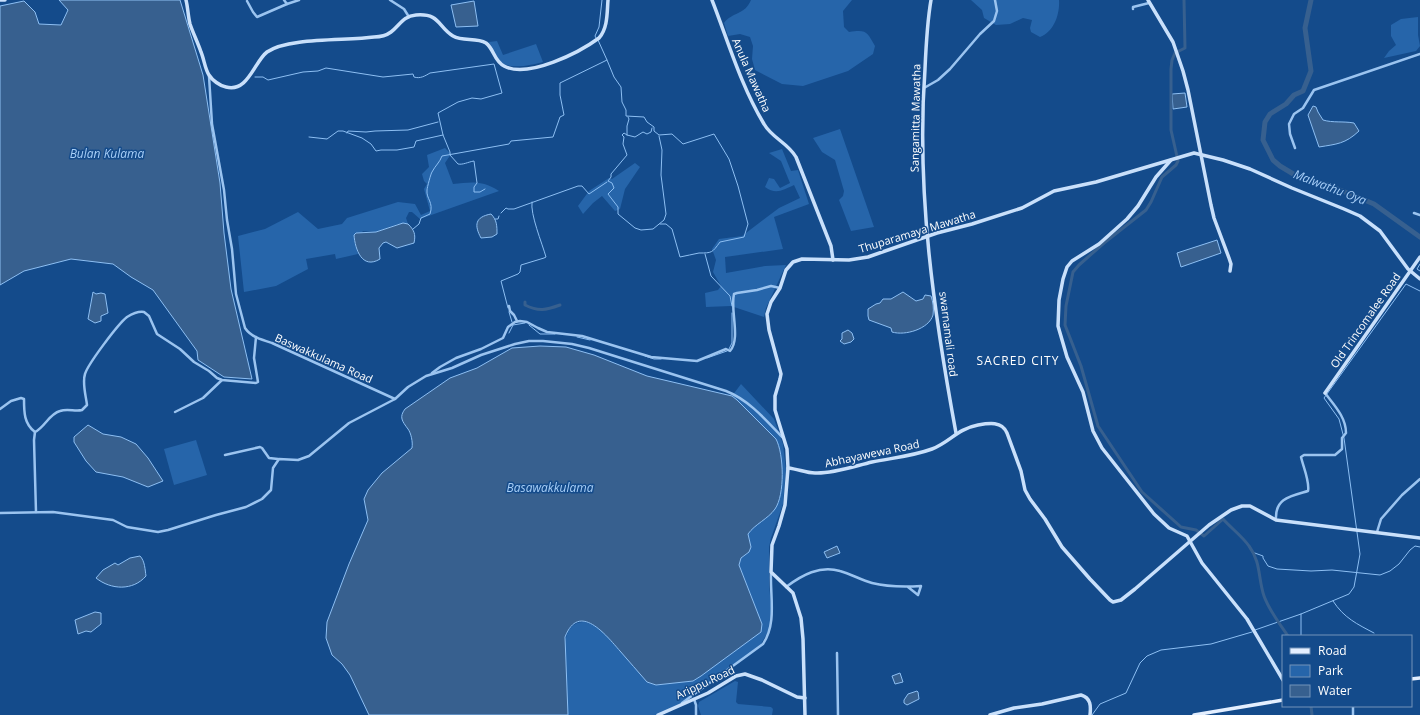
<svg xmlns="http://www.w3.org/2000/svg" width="1420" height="715" font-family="'Open Sans',sans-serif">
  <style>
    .green { fill: #2665aa }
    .water { fill: #37608f; stroke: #8dbff3 }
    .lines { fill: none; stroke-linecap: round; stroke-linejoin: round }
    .stream { stroke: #8dbff3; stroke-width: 1 }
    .canal { stroke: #37608f; stroke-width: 3 }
    .river { stroke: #37608f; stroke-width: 5 }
    .street { stroke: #9bc4f0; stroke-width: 2.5 }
    .secondary { stroke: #c9e0fb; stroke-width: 3.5 }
    .primary { stroke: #e4efff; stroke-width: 3.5 }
    .labels { text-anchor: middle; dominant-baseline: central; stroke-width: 3; stroke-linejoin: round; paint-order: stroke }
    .street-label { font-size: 11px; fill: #fff; stroke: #144b8b }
    .water-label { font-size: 12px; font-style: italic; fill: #a7cef7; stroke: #144b8b }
    .neighbourhood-label { font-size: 12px; letter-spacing: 1px; fill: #fff; stroke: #144b8b }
  </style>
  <rect width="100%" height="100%" fill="#144b8b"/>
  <g class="green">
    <path d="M751 0H852L843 11 844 27 849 32C867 29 867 32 875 46L873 54 848 71 803 86 782 84 755 70 752 59 753 46 750 37 740 34 728 36 724 23C732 12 745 15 751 0Z"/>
    <path d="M971 0H1059C1060 14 1054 32 1040 37L1031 32 1030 28 1032 20 1023 18 1010 24 996 25 984 18 982 10Z"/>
    <polygon points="1418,17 1418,35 1420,46 1416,51 1384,58 1389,51 1396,45 1391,36 1391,25 1401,19"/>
    <path d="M497 41 503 55 536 44 543 62C532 65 510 70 501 62 495 58 492 49 489 42Z"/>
    <polygon points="840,129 874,227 851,231 839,200 843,196 844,191 835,160 822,152 813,138"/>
    <path d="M445 148 451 154 445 163 453 184C471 182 483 180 499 191L420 219 412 212H409L406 218 408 224H398L376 232 363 231 354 241 358 254 336 259 335 254 306 259 308 269 276 286 244 292 238 236 265 229 298 212 318 229 342 224 347 218 398 202 415 204 421 215 430 211 424 189 427 184 424 181 422 174 429 167 427 155Z"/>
    <path d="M782 149 791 171 798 170 809 204 774 217 783 249 725 257 726 273 765 266 786 265 766 308 764 317 731 306 706 307 705 293 718 290 721 286 713 272 716 260 712 249 719 239 742 236 779 208 800 198 794 185C783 190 776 195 765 187L769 178 774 179 780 188 790 183 781 161 769 153Z"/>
    <polygon points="635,163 640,167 625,189 620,209 615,211 602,196 593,203 583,214 578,206 589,191 609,178 612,179"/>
    <path d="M741 384 774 419 783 444 786 470 783 504 771 538 769 547V584L772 617 770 628 761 644 682 704 658 715H568L565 645C566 623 582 615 600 629 606 633 610 640 615 645 625 657 636 669 647 682L656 685 693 681 701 676 762 624 739 565 741 558 749 552 748 534 751 530 776 439 737 400 732 396Z"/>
    <polygon points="196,440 207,475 174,485 164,449"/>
    <polygon points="735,681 738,682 736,702 738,704 771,707 773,709 772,715 701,715 698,706 699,702"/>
  </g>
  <g class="water">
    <polygon points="59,0 180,0 203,75 220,183 224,233 231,289 252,379 224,377 198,360 197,351 153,290 131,277 113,264 71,259 24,271 0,285 0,6 24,1 35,12 39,24 61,25 68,10"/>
    <polygon points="474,1 478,26 456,27 451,5"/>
    <polygon points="1185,93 1187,107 1173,109 1172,94"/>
    <path d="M1313 106 1316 107 1318 112 1323 120C1333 123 1343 121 1354 123L1359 131C1345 144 1337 144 1319 147L1308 115Z"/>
    <path d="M491 214C497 220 497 226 497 234L492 237 481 238C474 225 475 217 491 214Z"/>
    <path d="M403 223 408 224C414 230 416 234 414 243L397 248 386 242 383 243 379 248 380 259C362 270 355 249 354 235L356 233 376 232Z"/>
    <polygon points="1217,240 1221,253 1181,267 1177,253"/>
    <polygon points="93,292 96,294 101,293 105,294 108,313 101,316 101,321 95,323 88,319"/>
    <path d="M903 292 916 301 923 299 925 295 931 296C933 302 934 308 933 315 929 329 905 336 892 332L891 328 869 320 868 316V309L876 304 880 303 883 299H891Z"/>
    <polygon points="848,330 852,333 854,339 851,342 844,344 840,341 842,339 842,333"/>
    <path d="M540 346 566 347 594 355 647 376 732 396 737 400 776 439C784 454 785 495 775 509 768 519 755 524 748 534L751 547 749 552 741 558 739 565 762 624 761 632 701 676 693 681 656 685 647 682C638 672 629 661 620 651 606 635 579 601 565 637L568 715H369L350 675 342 664 332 655 326 638 327 622 349 564 368 520 364 499 368 490 382 473 412 448C413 442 411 433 408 429 402 421 399 417 405 409L450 378 477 368 512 348Z"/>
    <polygon points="88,425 103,434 121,437 136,444 148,458 163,481 148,487 123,477 96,472 86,461 74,442 74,437"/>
    <polygon points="837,546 840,553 827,558 824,552"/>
    <path d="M140 556C145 561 145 570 146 576 133 591 111 590 96 578L103 570 115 563 118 565 130 558Z"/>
    <polygon points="95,612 101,613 101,624 91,632 86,631 78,634 75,620"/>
    <polygon points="900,673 903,682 895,684 892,676"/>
    <polygon points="917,691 918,692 919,699 907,705 904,703 904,700 908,694"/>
  </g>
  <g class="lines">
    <g class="stream">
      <polyline points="596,38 595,36 599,27 602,0"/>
      <path d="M607 60 614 77 621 87 622 102 626 110V116L644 117 647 122 654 127V131L659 135 672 134 683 144 714 134 729 159 738 186 748 224 744 237 720 242C712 253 712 253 699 253 693 254 686 256 680 257L672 229 666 224H660"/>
      <path d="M255 77H263L268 80 303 72 318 71 326 68 383 77 413 74 414 77C420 79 425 76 430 73L494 64 502 93 481 99 472 98 458 102 438 113 443 135 450 152V155L458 164C463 165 468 162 474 161L477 183 474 187V192H480L485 189"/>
      <polyline points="652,128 651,132 647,134 643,132 635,137 627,135 624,133 622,135 624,137 623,144 627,155 611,174 611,177 608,181 612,183 614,188 608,194 618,207 618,214 635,228 641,230 653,229 664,220 666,214 661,175 662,150 659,136"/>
      <polyline points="347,133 348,131 366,132 375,131 408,130 438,122"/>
      <polyline points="627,135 627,126 629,119 628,117"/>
      <polyline points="309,137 327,139 338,131 343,131 362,138 371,144 376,151 381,150 397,150 414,147 416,141 443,135"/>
      <polyline points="501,213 506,208 508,209 514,209 578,186 582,186 589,194 607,182"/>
      <polyline points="495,219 498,219 499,216"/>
      <path d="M413 229 419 224 421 218 430 214C434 202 426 199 427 190 427 188 431 173 432 172 435 166 440 162 442 156L509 144 511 141 553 137 560 117 564 115 560 95V83L607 60 598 40"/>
      <polyline points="705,254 711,276 730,296 732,306"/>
      <polyline points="1420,264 1417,269 1420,271"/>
      <path d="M508 308 501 281 518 274 520 272 521 265 544 258 546 257C542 243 530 214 532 202"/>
      <polyline points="509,312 512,322"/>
      <polyline points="513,325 525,323"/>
      <polyline points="529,325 540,334 555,334"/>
      <polyline points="509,333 513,325"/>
      <polyline points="577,337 590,340"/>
      <polyline points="729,349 732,343 732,313"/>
      <polyline points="645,356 654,359 661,359"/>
      <polyline points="707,358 727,351"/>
      <polyline points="1252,552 1263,556 1263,558 1268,566 1277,569 1311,571 1332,570 1380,575 1390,571 1399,564 1410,550 1415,546 1420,547"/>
      <path d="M1333 601C1344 618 1357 624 1374 633"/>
      <polyline points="1301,614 1301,636"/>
      <polyline points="1255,630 1301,614 1349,594 1354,587 1360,554 1344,438 1339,419 1324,398 1406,284 1420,291"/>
      <polyline points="1092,715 1100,704 1126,693 1140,663 1147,656 1161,650 1211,644 1252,632"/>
    </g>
    <g class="canal">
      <path d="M1184 0 1185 48 1175 53 1172 60 1171 69V130L1178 161 1176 165 1162 177 1151 202 1146 210 1104 243 1079 265 1073 272 1066 306 1065 325 1081 366 1098 426 1142 492 1181 527 1196 530 1204 536 1223 519C1231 528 1242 536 1249 546 1261 562 1258 578 1264 596 1269 610 1279 623 1288 636"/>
      <path d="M525 302V305C539 312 546 310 560 305"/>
      <polyline points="1311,706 1312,715"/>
    </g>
    <polyline class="river" points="1311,0 1305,28 1311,71 1303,91 1294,95 1286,104 1270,114 1265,122 1263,140 1273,160 1280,166 1295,175 1328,185 1374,204 1420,237"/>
    <g class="street">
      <polyline points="284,0 287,4 299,0"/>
      <polyline points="390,0 404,9 409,17"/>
      <polyline points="247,1 253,12 257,17 287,4"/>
      <polyline points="1133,9 1133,7 1149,3"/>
      <path d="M209 76 212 124 224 190 227 220 232 249 236 294 245 328C251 337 262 340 272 343L395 399"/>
      <polyline points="924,88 938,80 950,69 980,34 994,21 997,11 995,0"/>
      <polyline points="1295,148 1290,134 1289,124 1294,114 1303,108 1314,90 1420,54"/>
      <polyline points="1414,213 1420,215"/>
      <polyline points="509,306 510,311 514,315 517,321"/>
      <path d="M432 373 440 367 456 358 481 349 503 338 508 327 515 322 520 321 527 322 538 328 547 332 582 336 651 357 697 361 726 349 730 351C741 339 730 310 734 294L737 293 757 290 771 286 780 288"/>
      <path d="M0 409 11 401 21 398 24 399C24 412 24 424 35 432 45 427 49 414 60 411 68 408 75 412 82 410L87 405C86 396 82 383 85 374 88 364 118 324 127 317 132 314 138 311 144 312L149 316 157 334 180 349 194 362 209 371 217 378 222 380 256 383 258 382 254 358 256 337"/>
      <polyline points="175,412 203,398 222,380"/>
      <polyline points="35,432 34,440 36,512"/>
      <polyline points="225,455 260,447 262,448 269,458 278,459"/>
      <path d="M0 513 53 512 113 520 127 527 158 532 168 530 216 515 246 507 262 499 271 490 273 468 279 459 298 460 309 456 349 423 395 399 408 387 426 376 452 368 481 355 515 344 529 341H543L572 344 589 348 726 391C749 400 766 420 783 438"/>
      <path d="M1276 519C1275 498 1291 496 1308 491 1310 482 1303 466 1301 457L1304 455H1335L1342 449V438L1346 433C1346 417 1334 405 1325 393"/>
      <polyline points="1377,532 1381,519 1402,495 1420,479"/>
      <path d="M786 587C802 575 820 565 840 571 851 574 861 580 872 583 888 587 905 587 921 586L918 595 908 587"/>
      <polyline points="837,653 838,715"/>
      <polyline points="694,699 696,705 696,715"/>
      <path d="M682 703 763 644C777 623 770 597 771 573"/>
      <polyline points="1353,706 1353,715"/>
    </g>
    <g class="secondary">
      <polyline points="0,0 5,0"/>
      <path d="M186 0C188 8 188 16 190 24 193 33 198 43 201 52 204 59 205 69 209 75 212 80 220 86 226 87 248 93 254 62 267 52 288 37 347 41 374 37 380 37 387 35 391 32 400 25 403 16 416 15 440 13 438 27 453 36 463 42 476 37 486 43 494 49 494 61 504 66 528 79 580 52 599 38 608 28 607 12 608 0"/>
      <path d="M712 0C728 41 741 86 764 124 772 138 788 143 796 157L831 246 833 260"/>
      <path d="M931 0C927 23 926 46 925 69 916 191 934 314 956 433"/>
      <polyline points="1148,0 1173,42 1183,71 1188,90 1211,205 1214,218 1229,258 1231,264 1230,271"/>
      <polyline points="1171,160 1156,177 1138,206 1127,219 1099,244 1072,261 1067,267 1063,279 1059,300 1058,326 1067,357 1083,392 1093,431 1102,448 1154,514 1169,528 1187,536 1202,563 1247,619 1283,680"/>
      <polyline points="1325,393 1420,257"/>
      <path d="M788 468C798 469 806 473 815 473 833 474 855 466 872 462 892 458 913 456 932 449 950 442 957 429 978 425 989 423 1002 421 1007 433L1021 471 1025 490 1030 499 1045 519 1062 547 1090 579 1110 600 1113 602 1121 600 1135 589 1209 525 1231 510 1242 506H1250L1276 520 1420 538"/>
      <polyline points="658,715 708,693 736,676 745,674 762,680 797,697 805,698"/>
      <polyline points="805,715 803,639 801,618 793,593 771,572 772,545 779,526 785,505 788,468 787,449 775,410 775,396 780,379 781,374 769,330 767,314 771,302 780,288 786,270 793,262 802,259 849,260 868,257 937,233 972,224 1022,208 1054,191 1096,182 1194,153 1223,160 1250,169 1292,188 1344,209 1360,216 1380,231 1408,269 1420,279"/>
      <path d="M990 715 1014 708 1042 704 1081 695C1091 698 1091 706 1090 715"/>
    </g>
    <g class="primary">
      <polyline points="1411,679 1420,678"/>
      <polyline points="1194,715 1283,700"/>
    </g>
  </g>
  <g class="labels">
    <g class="street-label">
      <text transform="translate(752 75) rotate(66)">Anula Mawatha</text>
      <text transform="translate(915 118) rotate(-89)">Sangamitta Mawatha</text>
      <text transform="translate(917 231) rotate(-17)">Thuparamaya Mawatha</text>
      <text transform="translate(1365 320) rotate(-55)">Old Trincomalee Road</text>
      <text transform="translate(949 334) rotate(83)">swarnamali road</text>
      <text transform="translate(324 358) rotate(24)">Baswakkulama Road</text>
      <text transform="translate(872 453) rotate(-12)">Abhayawewa Road</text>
      <text transform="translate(705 682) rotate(-25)">Arippu Road</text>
    </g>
    <g class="water-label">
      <text x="107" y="153">Bulan Kulama</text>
      <text transform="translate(1330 187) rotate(21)">Malwathu Oya</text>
      <text x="550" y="487">Basawakkulama</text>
    </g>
    <g class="neighbourhood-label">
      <text x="1018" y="360">SACRED CITY</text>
    </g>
  </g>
  <rect x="1282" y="635" width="130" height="72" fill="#144b8b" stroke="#7293b9"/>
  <rect x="1290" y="648" width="20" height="6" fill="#e4efff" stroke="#7293b9"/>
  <text x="1318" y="655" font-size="12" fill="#ffffff">Road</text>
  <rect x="1290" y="665" width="20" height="12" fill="#2665aa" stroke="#7293b9"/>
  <text x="1318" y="675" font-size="12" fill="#ffffff">Park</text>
  <rect x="1290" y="685" width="20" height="12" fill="#37608f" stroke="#7293b9"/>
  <text x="1318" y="695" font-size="12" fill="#ffffff">Water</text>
</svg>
